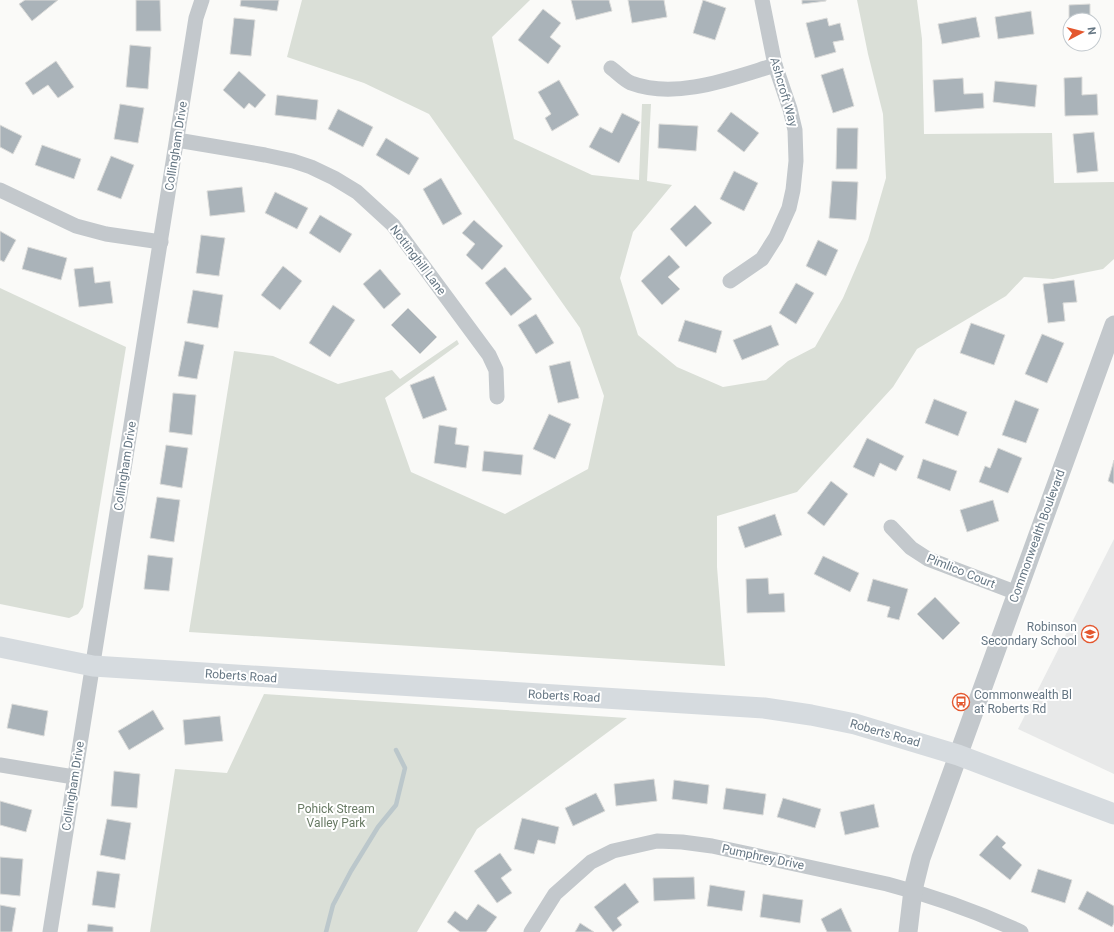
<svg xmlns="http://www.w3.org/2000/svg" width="1114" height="932" font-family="Roboto,sans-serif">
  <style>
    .built { fill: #e8e9e9 }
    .green { fill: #dadfd7 }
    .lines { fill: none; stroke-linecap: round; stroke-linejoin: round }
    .stream { stroke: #bbc7cb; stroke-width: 4.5 }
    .building { fill: #aab3b9; stroke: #dcdcda }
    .minor { stroke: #c3c8cc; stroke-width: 15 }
    .tertiary { stroke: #c3c8cc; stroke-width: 19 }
    .secondary { stroke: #d6dbdf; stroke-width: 21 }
    .labels { text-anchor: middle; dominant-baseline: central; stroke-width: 4; stroke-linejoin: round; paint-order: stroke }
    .street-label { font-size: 12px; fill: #657683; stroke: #fff }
    .poi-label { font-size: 12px; fill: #657683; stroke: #fff; text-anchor: end }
    .park-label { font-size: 12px; fill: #687a64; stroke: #fff }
  </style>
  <rect width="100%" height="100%" fill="#fafaf8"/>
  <polygon class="built" points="1114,539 1114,774 1018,729"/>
  <g class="green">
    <polygon points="302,0 530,0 492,37 514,139 592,175 639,180 642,104 651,104 647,181 672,185 633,232 620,278 638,335 677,367 723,387 766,380 788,361 815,347 843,298 868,240 886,178 883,114 868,54 857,0 917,0 922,39 924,134 1052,133 1054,183 1114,182 1114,259 1103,269 1053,279 1024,277 1006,296 917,349 893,387 797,492 717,516 717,567 725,666 189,632 234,351 273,356 338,384 392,370 400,379 457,340 459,344 385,398 411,472 505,514 588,469 604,396 580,328 429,114 364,83 287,57"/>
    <polygon points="0,288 126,347 83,607 78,614 69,618 0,604"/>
    <polygon points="264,694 627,718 477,829 417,932 150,932 175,769 227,773"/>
  </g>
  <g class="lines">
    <polyline class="stream" points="326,932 333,905 351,871 378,827 396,805 405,768 396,750"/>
  </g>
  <g class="building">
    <polygon points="25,0 58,0 32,21 19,4"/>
    <polygon points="136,0 160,0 161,31 136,31"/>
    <polygon points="241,0 279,0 277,11 240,6"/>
    <polygon points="571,0 609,0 612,11 576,20"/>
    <polygon points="628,0 664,0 667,17 632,23"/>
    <polygon points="703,0 726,8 715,40 693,33"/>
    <polygon points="802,0 826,0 826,1 802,4"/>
    <polygon points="1090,4 1090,20 1070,20 1069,39 1069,5"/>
    <polygon points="543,9 561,23 550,37 561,46 548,64 518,40"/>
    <polygon points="1031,11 1034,34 998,39 995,17"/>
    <polygon points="976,17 980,37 942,44 938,24"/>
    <polygon points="234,18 255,20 251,56 230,54"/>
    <polygon points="827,18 829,26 840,23 844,40 833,42 836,52 815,58 806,23"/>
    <polygon points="130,45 151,47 148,89 126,87"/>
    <polygon points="56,61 74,87 58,98 48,85 33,95 25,83"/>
    <polygon points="843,68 854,106 833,113 821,75"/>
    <polygon points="239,71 266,95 255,108 249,103 244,109 223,90"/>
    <polygon points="1082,77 1082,95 1097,94 1098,115 1065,116 1064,78"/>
    <polygon points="963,78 964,94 983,93 984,108 935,112 933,80"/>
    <polygon points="559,80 579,115 552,131 545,118 551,114 538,92"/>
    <polygon points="995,81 1037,85 1035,107 993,102"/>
    <polygon points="277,95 318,100 316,120 275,115"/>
    <polygon points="120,104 144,108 138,143 114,139"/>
    <polygon points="338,109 373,127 363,147 328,129"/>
    <polygon points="731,112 759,133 744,152 717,131"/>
    <polygon points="622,113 640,122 619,163 589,147 600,127 612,133"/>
    <polygon points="659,124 698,126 696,151 658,148"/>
    <polygon points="0,125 22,136 13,154 0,147"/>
    <polygon points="837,128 858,128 857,169 836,169"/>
    <polygon points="1094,132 1098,171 1077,173 1073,134"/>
    <polygon points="386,138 419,158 409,175 376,155"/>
    <polygon points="42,145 81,159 74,179 35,165"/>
    <polygon points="111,156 134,165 121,199 97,190"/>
    <polygon points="734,171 758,183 744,211 720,199"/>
    <polygon points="441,178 462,214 443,225 423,189"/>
    <polygon points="832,181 858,182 856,220 829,218"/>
    <polygon points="242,187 245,212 210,216 207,191"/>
    <polygon points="275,192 308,208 297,229 265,213"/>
    <polygon points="695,205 712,223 686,247 670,229"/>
    <polygon points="320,215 352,234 340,253 309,233"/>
    <polygon points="474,220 503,246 482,270 466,255 475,244 462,233"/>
    <polygon points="0,231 16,240 4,262 0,260"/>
    <polygon points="201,235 225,238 219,276 196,273"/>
    <polygon points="818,240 838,250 826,276 806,266"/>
    <polygon points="28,247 67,258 61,280 22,269"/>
    <polygon points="669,255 680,267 668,277 680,289 662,305 641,281"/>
    <polygon points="283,266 302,281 280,310 261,295"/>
    <polygon points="93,267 95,283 110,281 113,303 79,307 74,269"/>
    <polygon points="505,267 532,299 511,316 485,283"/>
    <polygon points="380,269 401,294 384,309 363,284"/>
    <polygon points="1074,280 1077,302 1063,303 1065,321 1048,323 1043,284"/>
    <polygon points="796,283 814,293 796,324 779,313"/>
    <polygon points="193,290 223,295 218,328 187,323"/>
    <polygon points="333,305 355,320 330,357 309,343"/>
    <polygon points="408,308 437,337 420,354 391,325"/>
    <polygon points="536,314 554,343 536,354 518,325"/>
    <polygon points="685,320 722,331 716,353 678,341"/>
    <polygon points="971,323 1005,335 994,365 960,353"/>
    <polygon points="771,325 779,345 742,360 733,340"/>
    <polygon points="1042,334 1064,343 1047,383 1025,374"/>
    <polygon points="185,341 204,345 197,379 178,376"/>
    <polygon points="570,361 579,398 558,403 549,366"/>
    <polygon points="434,376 447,410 423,419 410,385"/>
    <polygon points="173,393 196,395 192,435 169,432"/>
    <polygon points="934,399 967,412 958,436 925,423"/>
    <polygon points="1015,400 1039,409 1026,443 1002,435"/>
    <polygon points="549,414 571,424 555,459 533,449"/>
    <polygon points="439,425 457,428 455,444 469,446 466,468 434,463"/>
    <polygon points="867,438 904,456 896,471 880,463 874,477 853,467"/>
    <polygon points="166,445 188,448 182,488 160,484"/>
    <polygon points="998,448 1022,458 1008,493 979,482 985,466 990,468"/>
    <polygon points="484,451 523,455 521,475 482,471"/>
    <polygon points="923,459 957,471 950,491 917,478"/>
    <polygon points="1114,460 1114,484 1108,481"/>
    <polygon points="831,481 848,494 824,526 807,513"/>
    <polygon points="157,497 180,500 174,542 150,538"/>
    <polygon points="993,500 999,521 967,532 960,510"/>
    <polygon points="775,514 782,535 745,548 738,527"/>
    <polygon points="148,555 173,558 169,591 144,589"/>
    <polygon points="823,556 859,573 850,592 814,574"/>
    <polygon points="768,578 769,594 784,593 785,612 747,613 746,579"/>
    <polygon points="873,579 908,589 899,620 887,617 890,607 867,601"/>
    <polygon points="935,597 960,623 943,640 917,614"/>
    <polygon points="12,704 48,711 44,736 7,728"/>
    <polygon points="153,710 164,729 129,750 118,731"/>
    <polygon points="220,716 223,741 185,745 183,720"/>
    <polygon points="114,771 140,774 137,808 111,806"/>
    <polygon points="654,779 657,801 616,806 614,784"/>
    <polygon points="674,780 709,785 707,804 672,799"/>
    <polygon points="726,788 766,794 763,815 723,809"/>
    <polygon points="596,793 605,811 573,826 565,808"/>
    <polygon points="783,798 821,809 815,828 777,817"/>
    <polygon points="0,801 32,810 26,832 0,825"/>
    <polygon points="874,804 879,827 845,835 840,812"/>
    <polygon points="522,818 559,827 555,844 538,840 534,854 514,849"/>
    <polygon points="107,819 131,823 125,860 100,855"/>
    <polygon points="997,835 1006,843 1002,847 1022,865 1010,880 979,855"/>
    <polygon points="500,853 512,870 501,878 512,893 497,903 474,871"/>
    <polygon points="0,857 23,859 20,896 0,894"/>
    <polygon points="1038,869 1072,880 1065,903 1031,892"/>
    <polygon points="97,871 120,874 115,908 92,905"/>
    <polygon points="694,877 695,899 654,901 653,878"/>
    <polygon points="625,883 639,902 617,918 622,925 613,932 594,907"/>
    <polygon points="710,885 745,891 742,911 707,906"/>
    <polygon points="1087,891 1114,906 1114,923 1112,927 1078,909"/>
    <polygon points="763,894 803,900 800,923 760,917"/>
    <polygon points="478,904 497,917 486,932 460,932 447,922 455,911 467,920"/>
    <polygon points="0,905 16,908 12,932 0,932"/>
    <polygon points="841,908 852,932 827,932 821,919"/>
    <polygon points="580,923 594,932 575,932"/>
    <polygon points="88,924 113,927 113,932 87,932"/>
  </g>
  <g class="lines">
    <g class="minor">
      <path d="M611 68C618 73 624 80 631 83 676 100 732 78 775 65"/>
      <polyline points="177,140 265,155 293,161 311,167 334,178 357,192 393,225 489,355 496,370 497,397"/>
      <polyline points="0,190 76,226 106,234 161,242"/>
      <polyline points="730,281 762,259 776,237 789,208 793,190 796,161 795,130 790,109 775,65 762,0"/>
      <polyline points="891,527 911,548 928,559 1017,593"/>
      <polyline points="0,765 74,777"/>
      <polyline points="50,932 196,18 202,0"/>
      <path d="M531 932 555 894 591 862 613 851 657 841 682 842 712 846 887 884C933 896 978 912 1021 932"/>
    </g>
    <polyline class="tertiary" points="908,932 913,890 921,858 1114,325"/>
    <polyline class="secondary" points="0,647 93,666 764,708 811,715 855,724 958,755 1114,814"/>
  </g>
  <defs>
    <g id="school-ring" transform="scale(0.9)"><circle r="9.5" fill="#fff" stroke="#e4572e" stroke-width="1.5"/><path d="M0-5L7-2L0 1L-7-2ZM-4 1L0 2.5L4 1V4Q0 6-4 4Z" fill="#e4572e"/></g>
    <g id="bus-ring" transform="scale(0.9)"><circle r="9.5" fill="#fff" stroke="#e4572e" stroke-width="1.5"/><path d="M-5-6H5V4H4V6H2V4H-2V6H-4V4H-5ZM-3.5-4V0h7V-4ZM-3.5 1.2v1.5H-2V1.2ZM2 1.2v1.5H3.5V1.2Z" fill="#e4572e"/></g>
  </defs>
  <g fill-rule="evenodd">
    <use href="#school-ring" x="1090" y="634"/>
    <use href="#bus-ring" x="961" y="702"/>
  </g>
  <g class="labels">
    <g class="street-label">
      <text transform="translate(784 92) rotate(74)">Ashcroft Way</text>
      <text transform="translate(176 146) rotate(-81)">Collingham Drive</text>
      <text transform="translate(418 260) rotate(53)">Nottinghill Lane</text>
      <text transform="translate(125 466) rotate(-81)">Collingham Drive</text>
      <text transform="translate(1037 536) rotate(-70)">Commonwealth Boulevard</text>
      <text transform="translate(961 571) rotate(22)">Pimlico Court</text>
      <text transform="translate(241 676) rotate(4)">Roberts Road</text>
      <text transform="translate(564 696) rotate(3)">Roberts Road</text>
      <text transform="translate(885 733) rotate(16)">Roberts Road</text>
      <text transform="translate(73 786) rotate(-81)">Collingham Drive</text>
      <text transform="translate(763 857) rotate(12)">Pumphrey Drive</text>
    </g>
    <g class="poi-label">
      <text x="1077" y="627">Robinson<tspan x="1077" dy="14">Secondary School</tspan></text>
      <text x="974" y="695" text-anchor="start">Commonwealth Bl<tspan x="974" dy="14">at Roberts Rd</tspan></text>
    </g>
    <g class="park-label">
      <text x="336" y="809">Pohick Stream<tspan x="336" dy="14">Valley Park</tspan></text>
    </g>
  </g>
  <g transform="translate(1082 32) rotate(83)"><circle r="19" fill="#ffffff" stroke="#c1c8cd"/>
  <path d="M0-3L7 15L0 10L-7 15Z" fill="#e4572e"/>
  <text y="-6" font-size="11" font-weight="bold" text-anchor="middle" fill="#657683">N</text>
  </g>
</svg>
